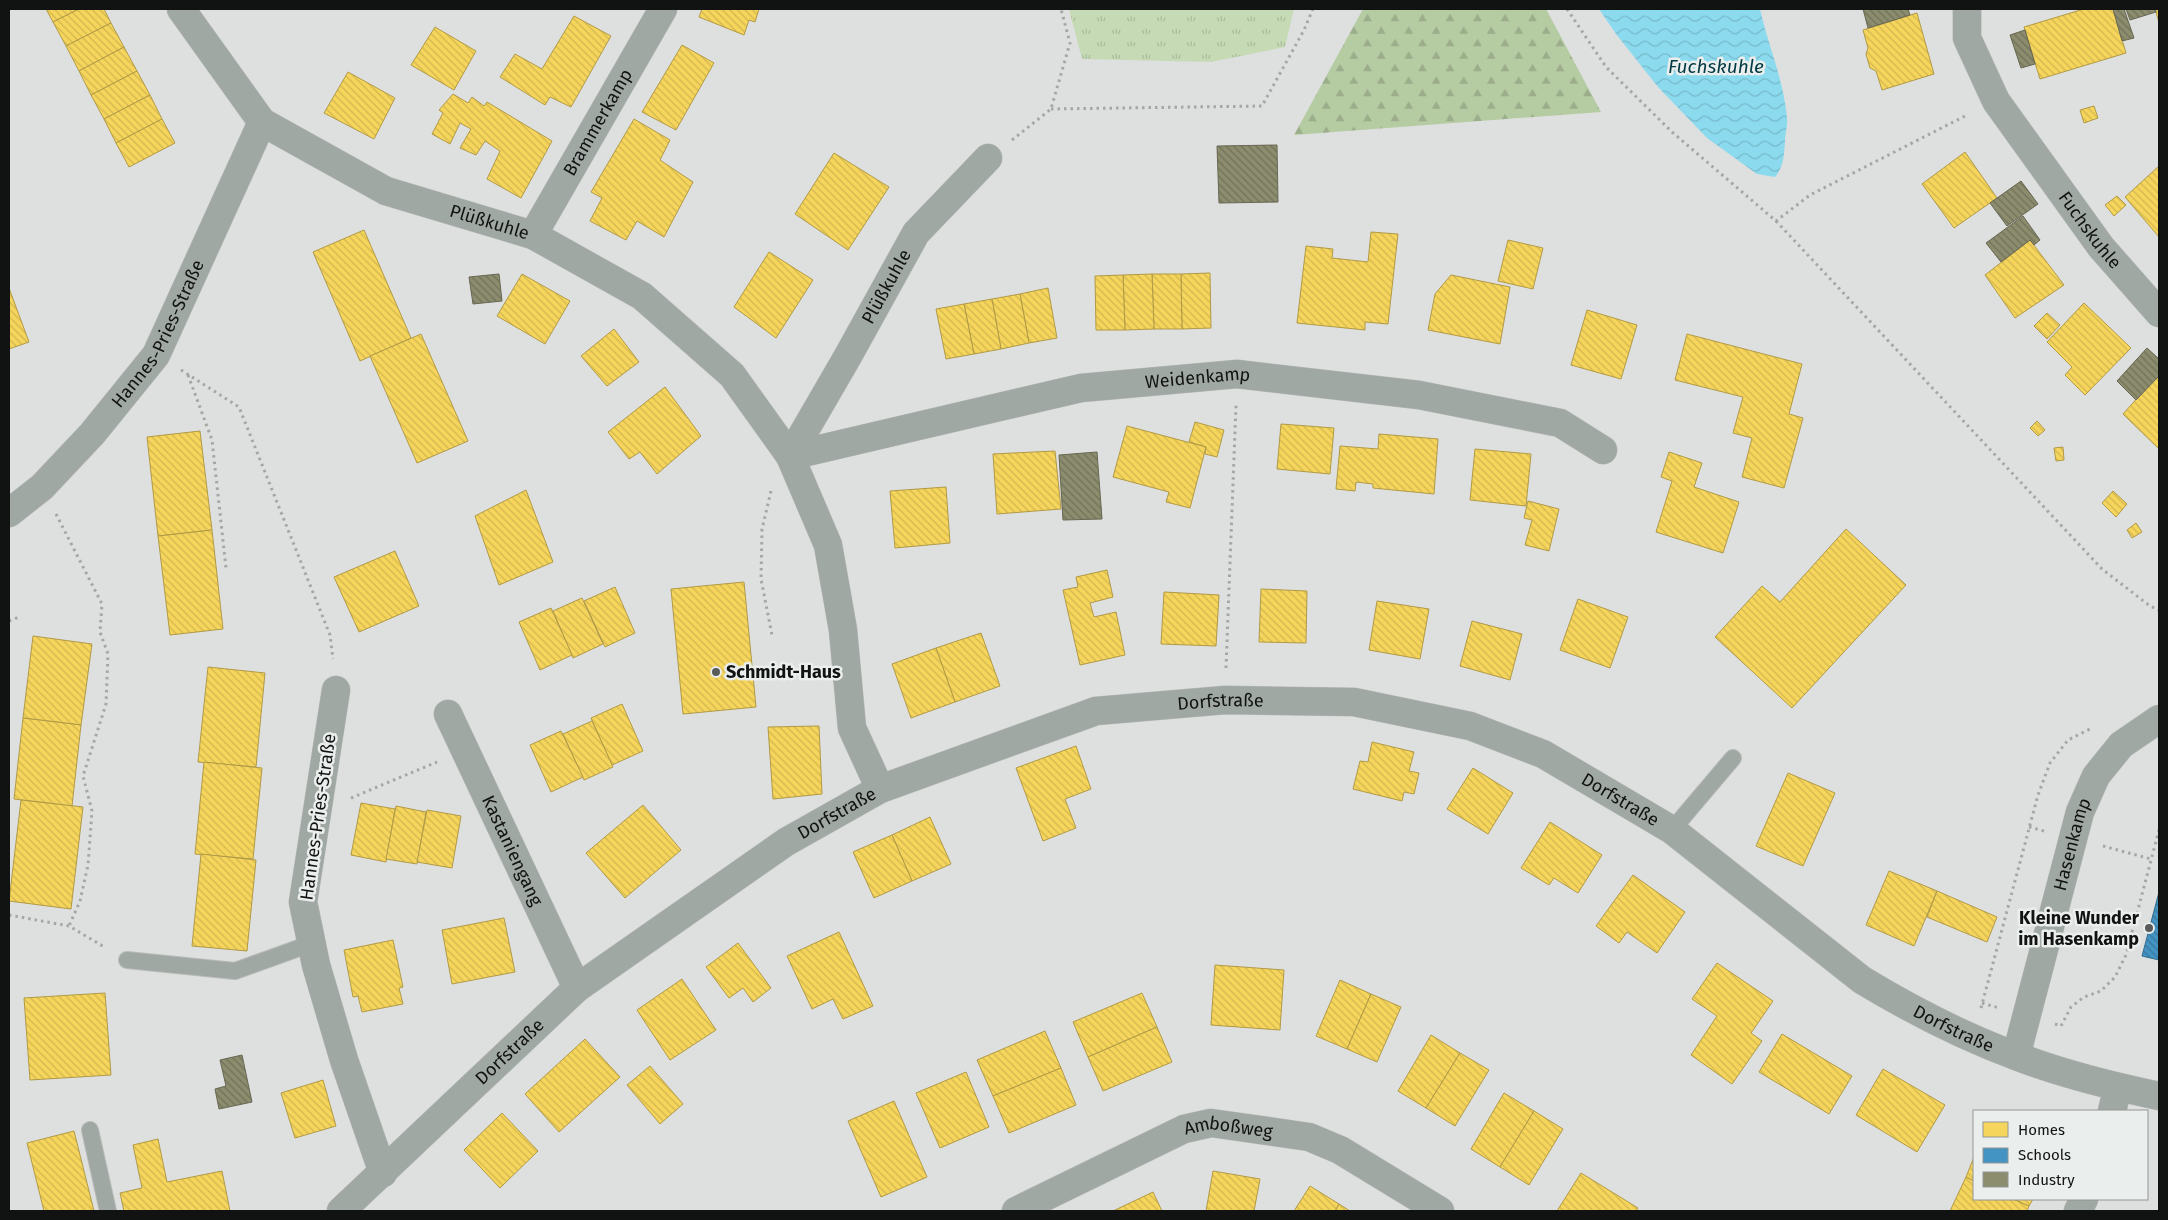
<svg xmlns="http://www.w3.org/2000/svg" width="2168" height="1220" font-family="'Fira Sans',sans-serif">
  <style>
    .grass { fill: url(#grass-tufts) }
    .forest { fill: url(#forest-firs) }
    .water { fill: url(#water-waves) }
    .homes { fill: url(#homes-back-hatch); stroke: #b19a46 }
    .schools { fill: url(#schools-back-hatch); stroke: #346c8e }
    .industry { fill: url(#industry-back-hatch); stroke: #676752 }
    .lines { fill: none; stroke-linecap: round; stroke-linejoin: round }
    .service-casing { stroke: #b9baba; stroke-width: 18 }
    .minor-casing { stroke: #b9baba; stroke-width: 29 }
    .tertiary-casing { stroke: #b9baba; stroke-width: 29 }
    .path { stroke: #a2a8a4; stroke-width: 3; stroke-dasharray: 2.5 4; stroke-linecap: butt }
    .service { stroke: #a0a8a3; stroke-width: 16 }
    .minor { stroke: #a0a8a3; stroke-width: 28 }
    .tertiary { stroke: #a0a8a3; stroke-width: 28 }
    .poi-dot { fill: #595a5a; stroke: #eaeeec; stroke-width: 2 }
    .labels { text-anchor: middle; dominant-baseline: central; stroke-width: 5; stroke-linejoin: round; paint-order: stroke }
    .street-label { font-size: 18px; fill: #111212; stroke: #eaeeec }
    .poi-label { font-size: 18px; font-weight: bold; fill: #111212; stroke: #eaeeec; text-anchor: start }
    .water-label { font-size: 19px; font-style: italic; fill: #003843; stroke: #eaeeec }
  </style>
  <defs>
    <pattern id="grass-tufts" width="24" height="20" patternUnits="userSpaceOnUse" patternTransform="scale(1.25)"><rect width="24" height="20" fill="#c6dbb5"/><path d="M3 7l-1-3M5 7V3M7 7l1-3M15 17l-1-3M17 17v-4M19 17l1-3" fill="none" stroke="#a9bb9b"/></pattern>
    <pattern id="forest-firs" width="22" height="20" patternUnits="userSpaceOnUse" patternTransform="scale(1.25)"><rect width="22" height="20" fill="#b5cba2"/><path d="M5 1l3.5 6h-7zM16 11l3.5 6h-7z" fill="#9bad8a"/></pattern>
    <pattern id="water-waves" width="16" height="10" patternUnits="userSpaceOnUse" patternTransform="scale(1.25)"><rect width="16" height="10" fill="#8bdaee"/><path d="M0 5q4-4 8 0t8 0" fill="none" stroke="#77bacb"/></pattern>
    <pattern id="homes-back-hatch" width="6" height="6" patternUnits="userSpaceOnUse" patternTransform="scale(1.25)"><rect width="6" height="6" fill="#f6d55c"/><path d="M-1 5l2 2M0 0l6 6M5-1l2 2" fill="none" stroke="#d2b64f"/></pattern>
    <pattern id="schools-back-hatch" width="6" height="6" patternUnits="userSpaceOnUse" patternTransform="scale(1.25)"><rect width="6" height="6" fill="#4393c3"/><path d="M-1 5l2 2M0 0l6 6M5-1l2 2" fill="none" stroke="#37779d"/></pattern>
    <pattern id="industry-back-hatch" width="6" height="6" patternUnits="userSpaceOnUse" patternTransform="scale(1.25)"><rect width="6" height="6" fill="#8c8c6e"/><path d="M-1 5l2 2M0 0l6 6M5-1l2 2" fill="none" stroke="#717159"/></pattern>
  </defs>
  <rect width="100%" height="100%" fill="#dedfdf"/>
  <polygon class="grass" points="1069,9 1294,9 1285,47 1211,62 1082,59"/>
  <polygon class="forest" points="1363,9 1546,9 1601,112 1294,135"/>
  <path class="water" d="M1599 9H1760C1768 45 1784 81 1787 118 1788 125 1785 134 1785 141 1784 155 1784 166 1775 177L1757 174 1707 138 1658 87 1616 34Z"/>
  <g class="homes">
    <polygon points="46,9 79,9 53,22"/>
    <polygon points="79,9 104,9 111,23 66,46 53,22"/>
    <polygon points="702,9 759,9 755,22 749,20 744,35 699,17"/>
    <polygon points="2084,9 2113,9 2126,53 2040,79 2024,27"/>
    <polygon points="2155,9 2159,9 2159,23 2156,12"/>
    <polygon points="1917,13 1934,74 1882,90 1876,71 1870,68 1866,54 1868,48 1863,30"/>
    <polygon points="574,16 611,36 571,107 550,97 545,105 500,77 515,54 542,69"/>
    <polygon points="111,23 124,47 79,71 66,46"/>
    <polygon points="435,27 476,51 454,90 411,65"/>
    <polygon points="682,45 714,63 676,130 642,112"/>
    <polygon points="124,47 137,71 91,95 79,71"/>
    <polygon points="137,71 150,95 104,119 91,95"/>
    <polygon points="348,72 395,98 374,139 324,113"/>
    <polygon points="453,94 468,103 472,97 484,106 487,102 552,141 521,198 487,179 500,151 485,141 476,155 460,148 471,129 460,123 450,144 432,134 443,113 439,110"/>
    <polygon points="150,95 162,119 116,143 104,119"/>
    <polygon points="2094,106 2098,118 2084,123 2080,110"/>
    <polygon points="162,119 175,143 129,167 116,143"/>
    <polygon points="634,119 670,140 660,160 693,182 664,237 637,221 626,240 590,221 602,198 591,192"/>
    <polygon points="1965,152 1997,198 1954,228 1922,184"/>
    <polygon points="834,153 889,187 848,250 795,214"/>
    <polygon points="2159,166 2159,237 2125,197"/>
    <polygon points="2117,196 2126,205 2114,216 2105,205"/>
    <polygon points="364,230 411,338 360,361 313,252"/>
    <polygon points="1371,232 1398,234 1388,324 1365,322 1365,330 1297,323 1306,246 1333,249 1332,258 1368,262"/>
    <polygon points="1508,240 1543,248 1533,289 1498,281"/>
    <polygon points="2030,240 2064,285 2015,318 1985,275"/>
    <polygon points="769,252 813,280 776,338 734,307"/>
    <polygon points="1210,273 1211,328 1182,329 1181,274"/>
    <polygon points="522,274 570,301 545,344 497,316"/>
    <polygon points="1152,274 1181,274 1182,329 1154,329"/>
    <polygon points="1152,274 1154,329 1125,330 1123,275"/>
    <polygon points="1123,275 1125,330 1096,330 1095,276"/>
    <polygon points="1451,275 1510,287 1500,344 1428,330 1435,294"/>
    <polygon points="9,288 29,342 9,349"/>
    <polygon points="1048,288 1057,338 1029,343 1020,294"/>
    <polygon points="1020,294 1029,343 1001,349 992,299"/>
    <polygon points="992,299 1001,349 974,354 964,304"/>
    <polygon points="2084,303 2131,348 2085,395 2065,375 2072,367 2047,342"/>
    <polygon points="964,304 974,354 946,359 936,309"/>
    <polygon points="1587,310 1637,325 1621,379 1571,365"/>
    <polygon points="2047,313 2060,325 2047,339 2034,326"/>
    <polygon points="614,329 639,362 607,386 581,356"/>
    <polygon points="421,334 468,441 417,463 370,356"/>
    <polygon points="1687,334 1802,364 1789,414 1803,418 1784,488 1742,477 1752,438 1733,433 1743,397 1675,380"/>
    <polygon points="2158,375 2159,376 2159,449 2123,414"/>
    <polygon points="665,387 701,436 657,474 640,452 629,459 608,432"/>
    <polygon points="2037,421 2045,430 2038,436 2030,428"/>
    <polygon points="1195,422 1224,430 1217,457 1205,454 1206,447 1189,442"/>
    <polygon points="1281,424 1334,428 1330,474 1277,469"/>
    <polygon points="1127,426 1206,447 1190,508 1166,502 1169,492 1113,477"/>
    <polygon points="200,431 212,530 158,536 147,437"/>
    <polygon points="1379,434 1438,439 1434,494 1373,488 1373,484 1356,482 1355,491 1336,489 1340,446 1378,449"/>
    <polygon points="2063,447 2064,460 2056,461 2054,448"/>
    <polygon points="1475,449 1531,454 1526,506 1470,500"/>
    <polygon points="1055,451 1061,509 997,514 993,454"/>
    <polygon points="1669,452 1702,463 1694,487 1739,502 1723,553 1656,532 1672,481 1661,477"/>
    <polygon points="946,487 950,543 895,548 890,491"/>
    <polygon points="526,490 553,562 499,585 475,516"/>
    <polygon points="2113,491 2127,504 2116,517 2102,503"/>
    <polygon points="1528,501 1559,509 1549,551 1525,545 1532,520 1524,518"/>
    <polygon points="2136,523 2142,532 2132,538 2127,530"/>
    <polygon points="1846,529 1906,585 1792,708 1715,637 1762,586 1780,602"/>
    <polygon points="212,530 223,629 170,635 158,536"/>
    <polygon points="395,551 419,606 359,632 334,577"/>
    <polygon points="1107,570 1113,597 1090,603 1094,617 1116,612 1125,655 1080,665 1063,590 1078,587 1076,577"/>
    <polygon points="744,582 756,707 683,714 671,589"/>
    <polygon points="615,587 635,633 605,647 584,601"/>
    <polygon points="1261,589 1307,591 1306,643 1259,642"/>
    <polygon points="1164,592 1219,595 1216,646 1161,644"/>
    <polygon points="582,598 603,644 573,658 553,611"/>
    <polygon points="1578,599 1628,617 1610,668 1560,650"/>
    <polygon points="1377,601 1429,609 1420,659 1369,650"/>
    <polygon points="551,608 572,655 540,670 519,622"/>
    <polygon points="1472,621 1522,634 1510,680 1460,666"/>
    <polygon points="981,633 1000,686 955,702 936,648"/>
    <polygon points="33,636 92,644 81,725 23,718"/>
    <polygon points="936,648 955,702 911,718 892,664"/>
    <polygon points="208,667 265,673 256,767 198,762"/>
    <polygon points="622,704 643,751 612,765 591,718"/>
    <polygon points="23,718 81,725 72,806 14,799"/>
    <polygon points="592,721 613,767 584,780 563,734"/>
    <polygon points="819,726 822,794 773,799 768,727"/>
    <polygon points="561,731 583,777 551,792 530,745"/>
    <polygon points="1372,742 1414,752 1409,771 1419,773 1414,794 1404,792 1402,801 1353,789 1360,761 1368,762"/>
    <polygon points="1076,746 1091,789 1065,799 1076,828 1043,841 1016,768"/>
    <polygon points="204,762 262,768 253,859 195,854"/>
    <polygon points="1473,768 1513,793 1488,834 1447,809"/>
    <polygon points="1788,773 1835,793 1803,866 1756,846"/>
    <polygon points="21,800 83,807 71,909 9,901"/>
    <polygon points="361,803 395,809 386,862 351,855"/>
    <polygon points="643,805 681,850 625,898 586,853"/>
    <polygon points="396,806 426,812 417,864 386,859"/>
    <polygon points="427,810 461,816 452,868 417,862"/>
    <polygon points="930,817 951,864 912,881 892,835"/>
    <polygon points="1550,822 1602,855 1578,893 1554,878 1549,885 1521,868"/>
    <polygon points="892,835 912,881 874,898 853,852"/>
    <polygon points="201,854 256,860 247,951 192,946"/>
    <polygon points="1889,871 1937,891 1914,946 1866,925"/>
    <polygon points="1633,875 1685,912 1657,953 1627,932 1619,943 1596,926"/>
    <polygon points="1937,891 1997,917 1987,942 1927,917"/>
    <polygon points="504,918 515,972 452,984 442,930"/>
    <polygon points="839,932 873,1006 843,1019 833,999 812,1009 787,956"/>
    <polygon points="393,940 403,987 399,988 403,1004 362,1012 358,996 353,997 344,950"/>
    <polygon points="738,943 771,988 753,1002 743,988 729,998 706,967"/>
    <polygon points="1717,963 1773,1001 1751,1033 1762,1041 1732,1084 1691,1055 1717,1016 1692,999"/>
    <polygon points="1215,965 1284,970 1280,1030 1211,1025"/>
    <polygon points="682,979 716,1030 670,1060 637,1010"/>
    <polygon points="1340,980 1371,994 1347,1049 1316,1036"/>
    <polygon points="105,993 111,1075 30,1080 24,998"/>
    <polygon points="1142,993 1157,1027 1088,1057 1073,1022"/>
    <polygon points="1371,994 1401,1007 1377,1062 1347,1049"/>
    <polygon points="1157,1027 1172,1062 1103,1091 1088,1057"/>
    <polygon points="1045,1031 1061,1068 993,1096 977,1060"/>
    <polygon points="1782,1034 1852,1076 1829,1114 1759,1072"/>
    <polygon points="1431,1035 1460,1053 1426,1108 1398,1091"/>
    <polygon points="585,1039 620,1077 559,1132 525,1094"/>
    <polygon points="1460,1053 1489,1070 1455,1126 1426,1108"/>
    <polygon points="650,1066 683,1104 660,1124 627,1085"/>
    <polygon points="1061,1068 1076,1105 1009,1133 993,1096"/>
    <polygon points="1883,1069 1945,1105 1917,1152 1856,1115"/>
    <polygon points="966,1072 989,1127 940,1148 916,1093"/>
    <polygon points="323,1080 336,1126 295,1138 281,1093"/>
    <polygon points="1504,1093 1534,1111 1500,1167 1471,1149"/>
    <polygon points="894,1101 927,1177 881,1197 848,1121"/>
    <polygon points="1534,1111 1563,1129 1529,1185 1500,1167"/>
    <polygon points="502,1113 538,1151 500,1188 464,1150"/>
    <polygon points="74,1131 94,1211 44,1211 27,1143"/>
    <polygon points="158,1139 167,1182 222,1171 230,1211 124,1211 120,1193 142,1188 133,1145"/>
    <polygon points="1974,1157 1974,1181 1966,1177"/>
    <polygon points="1213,1171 1260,1179 1254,1211 1206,1211"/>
    <polygon points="1581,1173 1638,1208 1636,1211 1557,1211"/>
    <polygon points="1966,1177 1974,1181 1974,1199 2013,1199 2029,1206 2027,1211 1950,1211"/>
    <polygon points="1310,1186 1339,1204 1335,1211 1294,1211"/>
    <polygon points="1153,1192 1162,1211 1113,1211"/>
    <polygon points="2013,1199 2033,1199 2029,1206"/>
    <polygon points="1339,1204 1350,1211 1335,1211"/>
  </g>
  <polygon class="schools" points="2159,892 2159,960 2142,956"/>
  <g class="industry">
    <polygon points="1863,9 1908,9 1910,15 1868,28"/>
    <polygon points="2113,9 2124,9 2134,38 2122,41"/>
    <polygon points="2126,9 2155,9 2156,12 2130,20"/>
    <polygon points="2025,30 2035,64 2021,68 2010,35"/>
    <polygon points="1277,145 1278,202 1219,203 1217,146"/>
    <polygon points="2021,181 2038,204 2007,226 1990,203"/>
    <polygon points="2023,216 2040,240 2034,245 2030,240 2001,262 1986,243"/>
    <polygon points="499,274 502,301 473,304 469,277"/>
    <polygon points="2147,348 2159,359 2159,376 2136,400 2117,381"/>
    <polygon points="1097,452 1102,519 1063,520 1059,455"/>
    <polygon points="242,1055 252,1102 219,1109 215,1089 226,1086 220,1060"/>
  </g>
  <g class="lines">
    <g class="service-casing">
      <g id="service">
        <polyline points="1672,830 1733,758"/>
        <polyline points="127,960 235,971 310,944"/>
        <polyline points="90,1130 108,1211"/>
      </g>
    </g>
    <g class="minor-casing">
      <g id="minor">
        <path id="s1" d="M181 9 262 122 386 191 533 235 642 296 732 375 790 456 828 545 843 630 852 728 880 789"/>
        <path id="s2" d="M1967 9V38L1996 101 2101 247 2159 313"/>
        <path id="s3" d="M533 235 663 9"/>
        <path id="s4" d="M790 456 1081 388 1237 374 1419 395 1560 423 1603 450"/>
        <path id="s5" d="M790 456 848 356 916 233 988 158"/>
        <path id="s6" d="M9 513 42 487 92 434 156 355 262 122"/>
        <polyline points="336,690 303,902 316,965 344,1060 383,1173"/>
        <path id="s7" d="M448 714 577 988"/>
        <path id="s8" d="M2016 1056 2080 812 2096 776 2121 745 2159 719"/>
        <polyline points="2112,1111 2118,1087"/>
        <path id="s9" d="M1016 1211 1184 1129 1211 1123 1309 1137 1340 1150 1440 1211"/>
        <polyline points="2078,1211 2084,1199"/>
      </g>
    </g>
    <g class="tertiary-casing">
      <g id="tertiary">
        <path id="s10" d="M341 1211 577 988 786 842 880 789 1096 711 1225 700 1354 702 1470 726 1543 754 1672 830 1862 980C1910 1009 1962 1036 2016 1056 2062 1074 2111 1086 2159 1096"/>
      </g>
    </g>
    <g class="path">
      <polyline points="1567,9 1606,67 1672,132 1776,221 1810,195 1967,115"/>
      <polyline points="1051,109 1262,106 1304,30 1313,9"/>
      <polyline points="1012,140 1051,109 1070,43 1061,9"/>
      <polyline points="1776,221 2102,569 2150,606 2159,610"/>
      <polyline points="181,370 239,407 330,635 333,659"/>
      <polyline points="188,375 212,440 226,568"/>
      <polyline points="771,491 762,529 761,579 772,635"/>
      <polyline points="56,514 102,604 100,632 108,654 106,704 83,776 92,811 88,865 80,901 69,926"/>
      <polyline points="9,621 19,617"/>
      <polyline points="1226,668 1236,405"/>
      <polyline points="351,798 437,762"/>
      <polyline points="2029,827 2044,831"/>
      <polyline points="2103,846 2151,859"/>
      <polyline points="9,915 69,926 106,948"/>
      <polyline points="1982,1003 1999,1008"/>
      <polyline points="1981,1008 2038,795 2050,763 2068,740 2092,728"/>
      <polyline points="2055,1024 2061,1026 2071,1007 2084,997 2101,991 2115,977 2126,955 2159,830"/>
    </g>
    <use href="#service" class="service"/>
    <use href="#minor" class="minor"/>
    <use href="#tertiary" class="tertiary"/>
  </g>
  <g class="poi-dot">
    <circle cx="716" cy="672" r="5"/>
    <circle cx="2149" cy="928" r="5"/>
  </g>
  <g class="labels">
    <g class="street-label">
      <text stroke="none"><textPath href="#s3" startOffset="130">Brammerkamp</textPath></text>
      <text stroke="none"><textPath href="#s1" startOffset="389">Plüßkuhle</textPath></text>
      <text stroke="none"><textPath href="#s2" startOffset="258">Fuchskuhle</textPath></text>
      <text stroke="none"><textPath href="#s5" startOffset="195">Plüßkuhle</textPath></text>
      <text stroke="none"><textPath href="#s6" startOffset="236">Hannes-Pries-Straße</textPath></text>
      <text stroke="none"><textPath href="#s4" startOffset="416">Weidenkamp</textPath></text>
      <text stroke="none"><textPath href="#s10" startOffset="1042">Dorfstraße</textPath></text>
      <text stroke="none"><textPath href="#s10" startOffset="1462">Dorfstraße</textPath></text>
      <text stroke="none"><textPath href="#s10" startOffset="638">Dorfstraße</textPath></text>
      <text transform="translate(318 817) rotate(-82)">Hannes-Pries-Straße</text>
      <text stroke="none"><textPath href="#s8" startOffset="219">Hasenkamp</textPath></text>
      <text stroke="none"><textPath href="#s7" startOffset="151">Kastaniengang</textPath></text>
      <text stroke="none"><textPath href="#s10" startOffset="1868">Dorfstraße</textPath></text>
      <text stroke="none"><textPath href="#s10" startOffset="232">Dorfstraße</textPath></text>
      <text stroke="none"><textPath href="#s9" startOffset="232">Amboßweg</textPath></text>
    </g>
    <g class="poi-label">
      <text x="726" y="672">Schmidt-Haus</text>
      <text x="2139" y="918" text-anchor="end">Kleine Wunder<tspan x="2139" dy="21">im Hasenkamp</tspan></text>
    </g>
    <g class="water-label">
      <text x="1716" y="66">Fuchskuhle</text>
    </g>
  </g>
  <rect width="2168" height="1220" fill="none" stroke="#111212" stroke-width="20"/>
  <rect x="1973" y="1110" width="175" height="90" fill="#eaeeec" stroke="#939695"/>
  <rect x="1983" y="1122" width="25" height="15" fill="#f6d55c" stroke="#939695"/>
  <text x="2018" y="1135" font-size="15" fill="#111212">Homes</text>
  <rect x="1983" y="1148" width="25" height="15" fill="#4393c3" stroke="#939695"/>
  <text x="2018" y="1160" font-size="15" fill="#111212">Schools</text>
  <rect x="1983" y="1172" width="25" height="15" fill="#8c8c6e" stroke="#939695"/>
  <text x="2018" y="1185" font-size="15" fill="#111212">Industry</text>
</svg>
